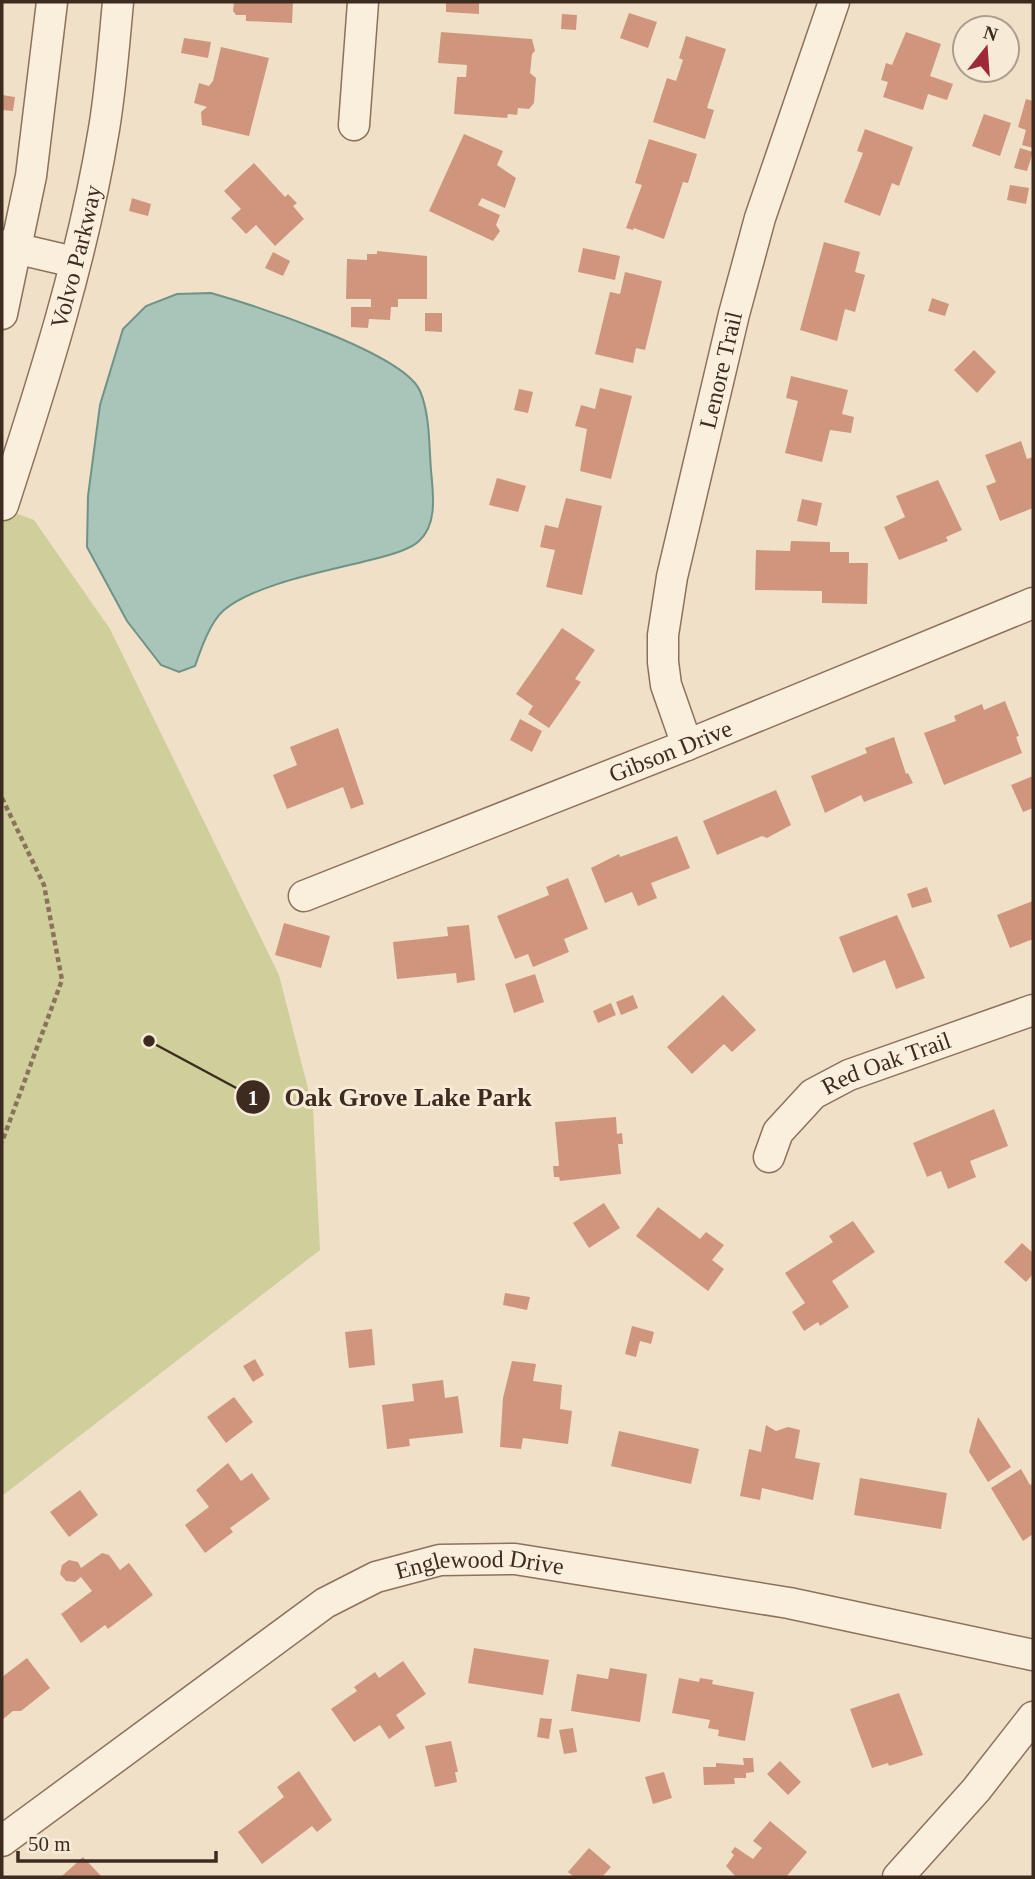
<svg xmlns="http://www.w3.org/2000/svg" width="1035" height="1879" font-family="'Times New Roman',serif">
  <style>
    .green { fill: #cecf9b }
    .water { fill: #a9c4b9; stroke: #6f9386; stroke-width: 2 }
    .building { fill: #cf967d }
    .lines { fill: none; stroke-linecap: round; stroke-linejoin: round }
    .minor-casing { stroke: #8d715c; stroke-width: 33 }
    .path { stroke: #8d715c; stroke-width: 4.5; stroke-dasharray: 5 3.5; stroke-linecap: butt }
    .minor { stroke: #faeedc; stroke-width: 30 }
    .labels { text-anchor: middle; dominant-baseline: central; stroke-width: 6; stroke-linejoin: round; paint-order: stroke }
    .street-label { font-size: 24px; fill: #3d2b20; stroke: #f7ebd8 }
    .leader { fill: none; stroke: #3d2b20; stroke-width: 2.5 }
    .callout-dot { fill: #3d2b20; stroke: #f7ebd8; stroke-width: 2.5 }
    .mark-label { font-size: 21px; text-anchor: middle; font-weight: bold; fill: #fff }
    .callout-label { font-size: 26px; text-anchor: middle; font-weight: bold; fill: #3d2b20; stroke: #f7ebd8; stroke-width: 6; stroke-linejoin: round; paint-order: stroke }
  </style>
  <rect width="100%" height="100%" fill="#f0e0c8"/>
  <polygon class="green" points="2,508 34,520 110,629 279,975 313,1108 320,1250 2,1496"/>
  <path class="water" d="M211 293C253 305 404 353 420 391 430 414 429 446 431 470 433 493 438 524 419 541 409 551 383 557 370 560 329 571 257 583 224 610 210 622 201 649 195 666L179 672 161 665 127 621 87 547 88 496 100 405 123 329 146 306 177 294Z"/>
  <g class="building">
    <polygon points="234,2 293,2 292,23 246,21 246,15 236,15 233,11"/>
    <polygon points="446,2 479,2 479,14 446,12"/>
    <polygon points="629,13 657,22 648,48 620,38"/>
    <polygon points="562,14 577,15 576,30 561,29"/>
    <polygon points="441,32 532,39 535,51 532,54 530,73 536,78 534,103 529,109 518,108 517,115 508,114 507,118 454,114 457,77 466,77 467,65 438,63"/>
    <polygon points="906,32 941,44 930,76 953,84 947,100 928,94 923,110 883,97 888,82 881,80 886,63 892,65"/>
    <polygon points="686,36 726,49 707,108 714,110 705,139 653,122 667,78 676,81 683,60 679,58"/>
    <polygon points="184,38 211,42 208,58 181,53"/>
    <polygon points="221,47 269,58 249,136 202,125 201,112 207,107 194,103 199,83 209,86 213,81"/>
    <polygon points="2,95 15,97 13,111 2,110"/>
    <polygon points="1026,99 1033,101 1033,148 1022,145 1026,130 1018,127"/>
    <polygon points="984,114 1011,123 1000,156 972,146"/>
    <polygon points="865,129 913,147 899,186 892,183 880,216 844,202 863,153 857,151"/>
    <polygon points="464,134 503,151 497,165 516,178 505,208 482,198 478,205 500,215 496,225 500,231 493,241 429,211"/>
    <polygon points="649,139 697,154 688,183 683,182 664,239 634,228 633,230 626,228 642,185 635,183"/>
    <polygon points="1020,148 1033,152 1027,171 1014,168"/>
    <polygon points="254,163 285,197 288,194 297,203 293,206 304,219 275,246 256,225 246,234 231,218 241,209 224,191"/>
    <polygon points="1010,185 1029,188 1026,204 1007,200"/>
    <polygon points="132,198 151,204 148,216 129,211"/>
    <polygon points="824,242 860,252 855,272 865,275 855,312 845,309 837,341 800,330"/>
    <polygon points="583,248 620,256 615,280 578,272"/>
    <polygon points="377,251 427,256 427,299 398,299 398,307 391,307 390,320 369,319 368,328 351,327 351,307 371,307 371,299 346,299 347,259 367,260 367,254 377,254"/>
    <polygon points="273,252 290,261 283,276 265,268"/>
    <polygon points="625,272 662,281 645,350 636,348 633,363 595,354 610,292 620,294"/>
    <polygon points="932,298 949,304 945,316 928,311"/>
    <polygon points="425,313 442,313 442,332 425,331"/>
    <polygon points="974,350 996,372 977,393 954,370"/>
    <polygon points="791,376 848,390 842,414 854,417 851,433 830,430 822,462 785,453 798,401 786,398"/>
    <polygon points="600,388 632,396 611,479 580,471 587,429 575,426 581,405 595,409"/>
    <polygon points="519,389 533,392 528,413 514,410"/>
    <polygon points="1021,441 1027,459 1033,457 1033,508 1000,521 986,486 996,482 985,455"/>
    <polygon points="497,478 526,486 518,512 489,505"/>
    <polygon points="938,480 962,530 946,537 948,541 899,560 884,527 905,517 896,496"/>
    <polygon points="566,498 602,506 582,595 546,587 555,550 540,547 545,525 558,528"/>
    <polygon points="802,499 822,503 817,526 797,521"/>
    <polygon points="791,541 830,542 830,552 849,552 849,563 868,563 867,604 822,603 822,591 755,590 756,550 790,551"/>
    <polygon points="562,628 595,650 575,679 581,682 549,728 528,714 533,706 516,694"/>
    <polygon points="1005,701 1019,736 1016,737 1022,753 944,785 924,733 956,721 954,716 982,704 984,710"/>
    <polygon points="520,719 542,731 532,752 510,740"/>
    <polygon points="338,728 364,804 351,809 343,787 287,809 273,775 297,765 290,747"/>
    <polygon points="894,737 906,774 908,773 913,783 864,802 861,795 825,813 811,776 867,753 865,748"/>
    <polygon points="1033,776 1033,808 1023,812 1011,785"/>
    <polygon points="776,790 791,825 767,838 762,836 717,855 703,821"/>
    <polygon points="677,836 690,868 651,883 657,898 638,906 632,892 605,903 591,868 619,854 620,857"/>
    <polygon points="568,878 588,929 564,939 569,952 533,967 528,954 515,959 497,916 549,895 546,887"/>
    <polygon points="927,887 932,902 912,908 907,894"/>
    <polygon points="1033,901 1033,939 1010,948 997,915"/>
    <polygon points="897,915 925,978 896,989 885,960 853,973 839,937"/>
    <polygon points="284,923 330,936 321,968 275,955"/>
    <polygon points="469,925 475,980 457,983 456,973 397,979 393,942 448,936 447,927"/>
    <polygon points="535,974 544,1002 514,1013 505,984"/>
    <polygon points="633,995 638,1008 621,1015 616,1002"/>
    <polygon points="723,995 756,1030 732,1052 724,1044 692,1074 667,1047"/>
    <polygon points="611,1003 616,1015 598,1023 593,1011"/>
    <polygon points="994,1109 1008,1146 970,1161 976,1177 948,1189 941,1171 927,1177 913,1143"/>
    <polygon points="616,1117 617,1134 622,1133 623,1144 618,1144 621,1174 560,1181 559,1177 554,1177 553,1166 559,1166 555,1122"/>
    <polygon points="604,1203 620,1228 589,1248 573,1223"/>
    <polygon points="658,1207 700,1239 706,1232 724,1245 712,1260 724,1269 708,1291 636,1236"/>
    <polygon points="853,1221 875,1252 832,1281 849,1307 820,1326 818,1322 804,1331 792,1312 805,1303 785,1273 833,1242 829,1236"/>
    <polygon points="1022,1243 1033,1253 1033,1274 1026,1282 1004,1262"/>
    <polygon points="505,1293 530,1297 527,1310 503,1305"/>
    <polygon points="632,1326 654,1332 651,1344 640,1341 636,1357 625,1354"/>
    <polygon points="372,1329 375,1365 349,1368 345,1332"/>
    <polygon points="255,1359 264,1375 253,1382 243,1366"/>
    <polygon points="512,1361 536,1364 533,1381 562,1385 560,1409 572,1411 568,1444 523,1438 521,1449 500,1447 503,1398"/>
    <polygon points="443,1380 445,1398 458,1396 463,1433 409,1439 410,1446 387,1449 382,1405 414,1401 412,1384"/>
    <polygon points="234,1397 253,1422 226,1443 207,1417"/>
    <polygon points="978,1417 1011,1467 988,1482 969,1452"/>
    <polygon points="766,1425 776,1431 788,1427 800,1430 795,1458 820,1463 813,1500 762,1488 760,1500 740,1496 749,1449 761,1452"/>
    <polygon points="619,1431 699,1449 691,1484 611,1466"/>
    <polygon points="228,1463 241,1481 252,1473 270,1499 230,1528 233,1532 205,1553 185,1525 209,1507 196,1490"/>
    <polygon points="1021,1469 1030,1485 1033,1483 1033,1534 1023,1541 991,1488"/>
    <polygon points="860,1478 947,1493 941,1529 854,1515"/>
    <polygon points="80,1490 98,1515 69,1537 50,1512"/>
    <polygon points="102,1553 109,1555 120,1570 129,1563 153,1595 108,1629 105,1625 81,1643 61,1614 92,1591 81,1577 75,1582 66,1581 60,1574 62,1565 69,1560 78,1562 81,1568"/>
    <polygon points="474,1648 549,1660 543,1695 468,1683"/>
    <polygon points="27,1658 50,1688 21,1711 13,1711 2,1720 2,1677"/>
    <polygon points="403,1661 426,1694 396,1715 405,1728 389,1739 380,1725 354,1742 331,1709 357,1691 354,1687 375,1672 379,1678"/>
    <polygon points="610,1668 647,1674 640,1722 571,1711 577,1674 608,1679"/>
    <polygon points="679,1678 699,1682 700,1678 713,1680 712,1684 754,1692 745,1741 718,1736 719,1730 708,1728 710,1720 672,1713"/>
    <polygon points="899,1693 923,1755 889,1766 888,1763 872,1768 850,1709"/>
    <polygon points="540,1718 552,1719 549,1739 537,1737"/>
    <polygon points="573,1728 577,1752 564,1754 559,1730"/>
    <polygon points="451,1741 458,1772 455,1772 457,1782 435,1787 425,1746"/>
    <polygon points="743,1758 753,1758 754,1772 746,1773 746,1778 734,1778 735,1784 704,1785 703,1767 716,1767 716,1763 744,1765"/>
    <polygon points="780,1761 801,1782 788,1795 767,1774"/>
    <polygon points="299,1771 332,1820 317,1832 312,1826 262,1864 238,1832 284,1797 277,1787"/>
    <polygon points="664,1772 672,1798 653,1804 645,1777"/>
    <polygon points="770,1821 807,1852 786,1877 736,1877 726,1866 734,1855 731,1852 735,1847 753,1859 762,1848 753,1841"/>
    <polygon points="589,1848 611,1867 602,1877 574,1877 568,1872"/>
    <polygon points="83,1857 102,1877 61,1877"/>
  </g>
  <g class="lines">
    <g class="minor-casing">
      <g id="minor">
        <polyline points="354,125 363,2"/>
        <polyline points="2,245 74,262"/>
        <polyline points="2,314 31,176 52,2"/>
        <path id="s1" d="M3 505C43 382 83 257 104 129 111 87 114 44 118 2"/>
        <path id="s2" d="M687 745 666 685 663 662V635L672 577 734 314 760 218 834 2"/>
        <path id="s3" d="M304 896 687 745 1033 603"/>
        <path id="s4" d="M769 1157 778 1132 813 1094 849 1075 1033 1010"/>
        <path id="s5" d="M2 1841 325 1603 376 1577 440 1560 515 1559 789 1603 1033 1655"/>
        <polyline points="898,1877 976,1790 1033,1717"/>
      </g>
    </g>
    <polyline class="path" points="2,798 44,885 62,980 2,1142"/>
    <use href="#minor" class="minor"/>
  </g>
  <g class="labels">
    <g class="street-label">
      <text stroke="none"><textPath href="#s1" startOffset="259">Volvo Parkway</textPath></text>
      <text stroke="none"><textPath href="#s2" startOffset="385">Lenore Trail</textPath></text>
      <text stroke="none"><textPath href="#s3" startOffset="394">Gibson Drive</textPath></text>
      <text stroke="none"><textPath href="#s4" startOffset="158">Red Oak Trail</textPath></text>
      <text stroke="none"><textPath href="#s5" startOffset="564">Englewood Drive</textPath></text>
    </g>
  </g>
  <path class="leader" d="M149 1041L253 1097"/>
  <g class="callout-dot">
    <circle cx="149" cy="1041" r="7"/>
    <circle cx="253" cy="1097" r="18"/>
  </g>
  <g class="mark-label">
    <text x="253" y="1105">1</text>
  </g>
  <g class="callout-label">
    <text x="408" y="1106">Oak Grove Lake Park</text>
  </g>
  <rect width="1035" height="1879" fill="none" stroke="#3d2b20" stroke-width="7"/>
  <g transform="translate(986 49) rotate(17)"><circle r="33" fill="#f7ebd8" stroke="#ad9e8e" stroke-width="2"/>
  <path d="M0-5L12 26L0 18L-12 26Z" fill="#9e2a37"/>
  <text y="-10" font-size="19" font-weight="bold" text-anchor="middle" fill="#3d2b20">N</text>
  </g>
  <path d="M18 1851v10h198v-10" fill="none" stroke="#3d2b20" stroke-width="3.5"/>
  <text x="28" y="1851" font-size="21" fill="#3d2b20" stroke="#f7ebd8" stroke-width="5" paint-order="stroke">50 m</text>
</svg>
